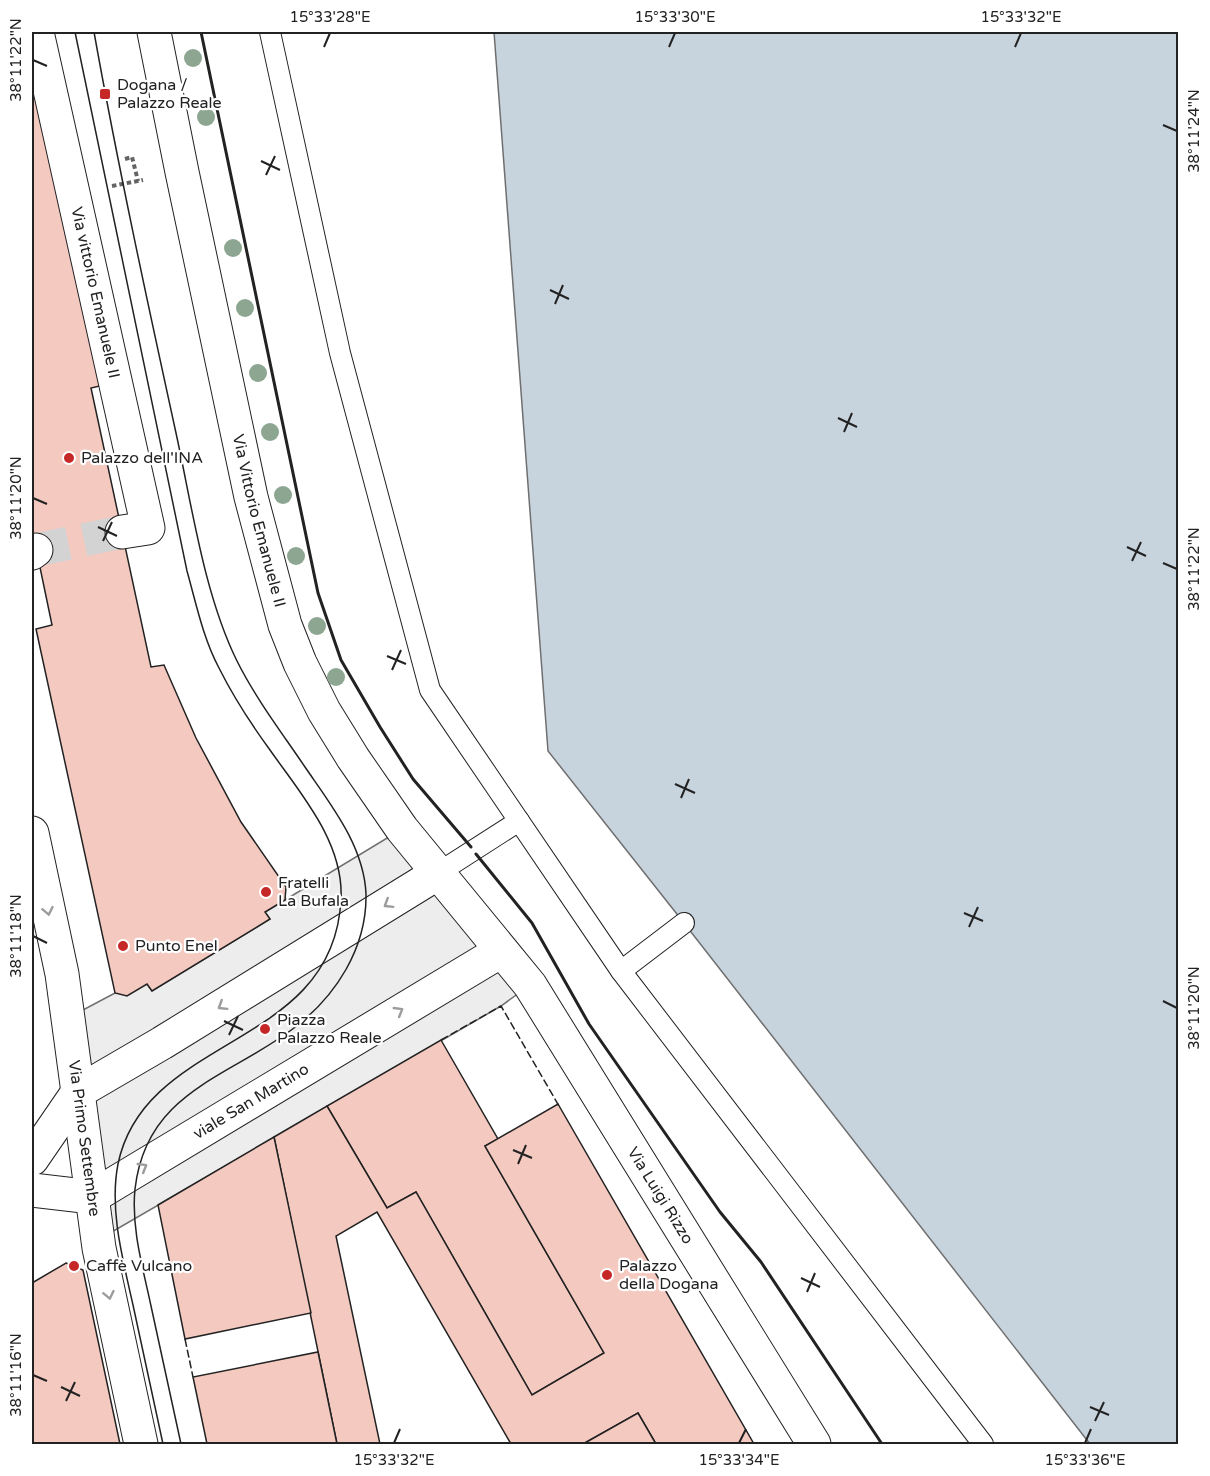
<svg xmlns="http://www.w3.org/2000/svg" width="1210" height="1476" font-family="'Varela Round',sans-serif">
  <style>
    .parking { fill: #ededed; stroke: #6f6f6f; stroke-width: 1.5 }
    .water { fill: #c7d3dd; stroke: #6f6f6f; stroke-width: 1.5 }
    .building { fill: #f3c9c0; stroke: #222; stroke-width: 1.5 }
    .lines { fill: none; stroke-linecap: round; stroke-linejoin: round }
    .street-tunnel { stroke: #d3d3d3; stroke-width: 33; stroke-dasharray: 33 16; stroke-linecap: butt }
    .lane-casing { stroke: #222; stroke-width: 22 }
    .street-casing { stroke: #222; stroke-width: 35 }
    .primary-casing { stroke: #222; stroke-width: 35 }
    .path { stroke: #646464; stroke-width: 4; stroke-dasharray: 4.5 3; stroke-linecap: butt }
    .lane { stroke: #fff; stroke-width: 20 }
    .street { stroke: #fff; stroke-width: 33 }
    .primary { stroke: #fff; stroke-width: 33 }
    .tram { stroke: #222; stroke-width: 1.5 }
    .fence { stroke: #222; stroke-width: 1.5; stroke-dasharray: 8 3; stroke-linecap: butt }
    .wall { stroke: #222; stroke-width: 3 }
    .tree { fill: #8da692 }
    .oneway { stroke: #9c9c9c }
    .ticks { fill: none; stroke: #222; stroke-width: 2 }
    .poi-dot { fill: #c62828; stroke: #fff; stroke-width: 2 }
    .labels { text-anchor: middle; dominant-baseline: central; stroke-width: 4.5; stroke-linejoin: round; paint-order: stroke }
    .poi-label { font-size: 16px; fill: #222; stroke: #fff; text-anchor: start }
    .street-label { font-size: 16px; fill: #222; stroke: #fff }
    .neatline { fill: none; stroke: #222; stroke-width: 2 }
    .ticks-label { font-size: 15px; text-anchor: middle; fill: #222 }
  </style>
  <rect width="100%" height="100%" fill="#fff"/>
  <polygon class="parking" points="402,829 530,985 501,1006 98,1240 68,1018 115,993 147,984 152,991 270,919 265,912"/>
  <polygon class="water" points="494,32 1178,32 1178,1444 1090,1444 684,923 548,751"/>
  <g class="building">
    <polygon points="32,52 104,385 91,388 151,667 164,665 196,738 241,822 286,887 285,900 265,912 270,919 152,991 147,984 127,996 115,993 36,629 52,625 32,529"/>
    <polygon points="441,1040 498,1139 485,1146 604,1353 532,1395 416,1192 387,1208 327,1106"/>
    <polygon points="558,1104 754,1444 656,1444 638,1413 583,1444 511,1444 377,1212 336,1236 380,1444 337,1444 274,1137 327,1106 387,1208 416,1192 532,1395 604,1353 485,1146"/>
    <polygon points="274,1137 311,1313 185,1339 158,1205"/>
    <polygon points="66,1263 83,1270 120,1444 32,1444 32,1283"/>
    <polygon points="318,1352 337,1444 207,1444 193,1377"/>
    <polygon points="638,1413 656,1444 583,1444"/>
  </g>
  <g class="lines">
    <polyline class="street-tunnel" points="36,550 122,532"/>
    <g class="lane-casing">
      <g id="lane">
        <polyline points="270,32 340,353 430,690 621,971 983,1444"/>
        <polyline points="438,873 519,821"/>
        <polyline points="621,971 684,923"/>
      </g>
    </g>
    <g class="street-casing">
      <g id="street">
        <path id="s1" d="M37 32 148 528 122 532"/>
        <polyline points="32,553 36,550"/>
        <path id="s2" d="M32 833 62 974 99 1248 141 1444"/>
        <polyline points="32,1159 78,1092 162,1043 438,873"/>
        <path id="s3" d="M32 1190 92 1197 501 951"/>
      </g>
    </g>
    <g class="primary-casing">
      <g id="primary">
        <path id="s4" d="M154 32 182 172 251 497 285 625 300 663 324 711 353 758 402 829 530 985 814 1444"/>
      </g>
    </g>
    <g class="path">
      <polyline points="125,159 132,157 138,181"/>
      <polyline points="112,186 143,180"/>
    </g>
    <use href="#lane" class="lane"/>
    <use href="#street" class="street"/>
    <use href="#primary" class="primary"/>
    <g class="tram">
      <path d="M75 32 187 571C196 603 203 638 219 668 233 696 251 724 270 750 300 793 344 842 341 899 334 1050 145 1033 118 1164 109 1210 123 1260 133 1305 143 1351 153 1398 163 1444"/>
      <path d="M94 32C118 166 147 300 176 433 192 506 204 594 237 661 256 699 282 733 305 767 331 805 364 846 366 894 367 948 336 996 294 1028 230 1077 146 1091 135 1189 131 1228 143 1268 151 1306 161 1352 171 1398 181 1444"/>
    </g>
    <g class="fence">
      <polyline points="441,1040 501,1006 559,1106"/>
      <polyline points="185,1339 193,1377"/>
    </g>
    <g class="wall">
      <polyline points="201,32 318,593 341,660 380,727 413,779 471,847"/>
      <polyline points="476,854 532,923 589,1024 720,1212 761,1262 882,1444"/>
    </g>
  </g>
  <g class="tree">
    <circle cx="193" cy="58" r="9"/>
    <circle cx="206" cy="117" r="9"/>
    <circle cx="233" cy="248" r="9"/>
    <circle cx="245" cy="308" r="9"/>
    <circle cx="258" cy="373" r="9"/>
    <circle cx="270" cy="432" r="9"/>
    <circle cx="283" cy="495" r="9"/>
    <circle cx="296" cy="556" r="9"/>
    <circle cx="317" cy="626" r="9"/>
    <circle cx="336" cy="677" r="9"/>
  </g>
  <defs><path id="oneway-chevron" d="M-2-3.5L2.5 0L-2 3.5" fill="none" stroke-width="1.6" stroke-linecap="round" stroke-linejoin="round" transform="scale(1.5)"/></defs>
  <g class="oneway">
    <use href="#oneway-chevron" transform="translate(388 904) rotate(148)"/>
    <use href="#oneway-chevron" transform="translate(48 911) rotate(78)"/>
    <use href="#oneway-chevron" transform="translate(222 1006) rotate(148)"/>
    <use href="#oneway-chevron" transform="translate(399 1011) rotate(-31)"/>
    <use href="#oneway-chevron" transform="translate(143 1167) rotate(-31)"/>
    <use href="#oneway-chevron" transform="translate(109 1295) rotate(78)"/>
  </g>
  <path class="ticks" d="M324 47 330 33M669 47 675 33M1015 47 1021 33M33 60 47 66M1163 125 1177 131M261 161 280 170M266 175 275 156M550 290 569 299M555 304 563 285M838 418 857 427M844 432 852 413M33 498 47 504M98 527 117 536M103 541 112 522M1127 547 1146 556M1132 561 1141 542M1163 563 1177 569M387 656 406 664M392 670 401 650M675 784 695 793M681 798 689 779M964 913 983 921M969 927 978 907M33 936 47 943M1163 1001 1177 1008M224 1021 243 1030M229 1035 238 1016M513 1150 532 1158M518 1164 526 1145M801 1278 820 1287M807 1292 815 1273M33 1375 47 1381M61 1387 80 1396M66 1401 75 1382M1090 1407 1109 1415M1095 1421 1104 1402M394 1443 400 1429M739 1443 746 1429M1085 1443 1091 1429"/>
  <g class="poi-dot">
    <rect x="99" y="88" width="12" height="12" rx="3"/>
    <circle cx="69" cy="458" r="6"/>
    <circle cx="266" cy="892" r="6"/>
    <circle cx="123" cy="946" r="6"/>
    <circle cx="265" cy="1029" r="6"/>
    <circle cx="74" cy="1266" r="6"/>
    <circle cx="607" cy="1275" r="6"/>
  </g>
  <g class="labels">
    <g class="poi-label">
      <text x="117" y="85">Dogana /<tspan x="117" dy="18">Palazzo Reale</tspan></text>
      <text x="81" y="458">Palazzo dell'INA</text>
      <text x="278" y="883">Fratelli<tspan x="278" dy="18">La Bufala</tspan></text>
      <text x="135" y="946">Punto Enel</text>
      <text x="277" y="1020">Piazza<tspan x="277" dy="18">Palazzo Reale</tspan></text>
      <text x="86" y="1266">Caffè Vulcano</text>
      <text x="619" y="1266">Palazzo<tspan x="619" dy="18">della Dogana</tspan></text>
    </g>
    <g class="street-label">
      <text stroke="none"><textPath href="#s1" startOffset="267">Via vittorio Emanuele II</textPath></text>
      <text stroke="none"><textPath href="#s4" startOffset="500">Via Vittorio Emanuele II</textPath></text>
      <text stroke="none"><textPath href="#s3" startOffset="246">viale San Martino</textPath></text>
      <text stroke="none"><textPath href="#s2" startOffset="310">Via Primo Settembre</textPath></text>
      <text stroke="none"><textPath href="#s4" startOffset="1293">Via Luigi Rizzo</textPath></text>
    </g>
  </g>
  <rect width="1210" height="1476" fill="none" stroke="#ffffff" stroke-width="66"/>
  <rect x="33" y="33" width="1144" height="1410" class="neatline"/>
  <g class="ticks-label">
    <text x="330" y="22">15°33'28"E</text>
    <text x="675" y="22">15°33'30"E</text>
    <text x="1021" y="22">15°33'32"E</text>
    <text transform="translate(16 60) rotate(-90)" y="5">38°11'22"N</text>
    <text transform="translate(1194 131) rotate(-90)" y="5">38°11'24"N</text>
    <text transform="translate(16 498) rotate(-90)" y="5">38°11'20"N</text>
    <text transform="translate(1194 569) rotate(-90)" y="5">38°11'22"N</text>
    <text transform="translate(16 936) rotate(-90)" y="5">38°11'18"N</text>
    <text transform="translate(1194 1008) rotate(-90)" y="5">38°11'20"N</text>
    <text transform="translate(16 1375) rotate(-90)" y="5">38°11'16"N</text>
    <text x="394" y="1465">15°33'32"E</text>
    <text x="739" y="1465">15°33'34"E</text>
    <text x="1085" y="1465">15°33'36"E</text>
  </g>
</svg>
